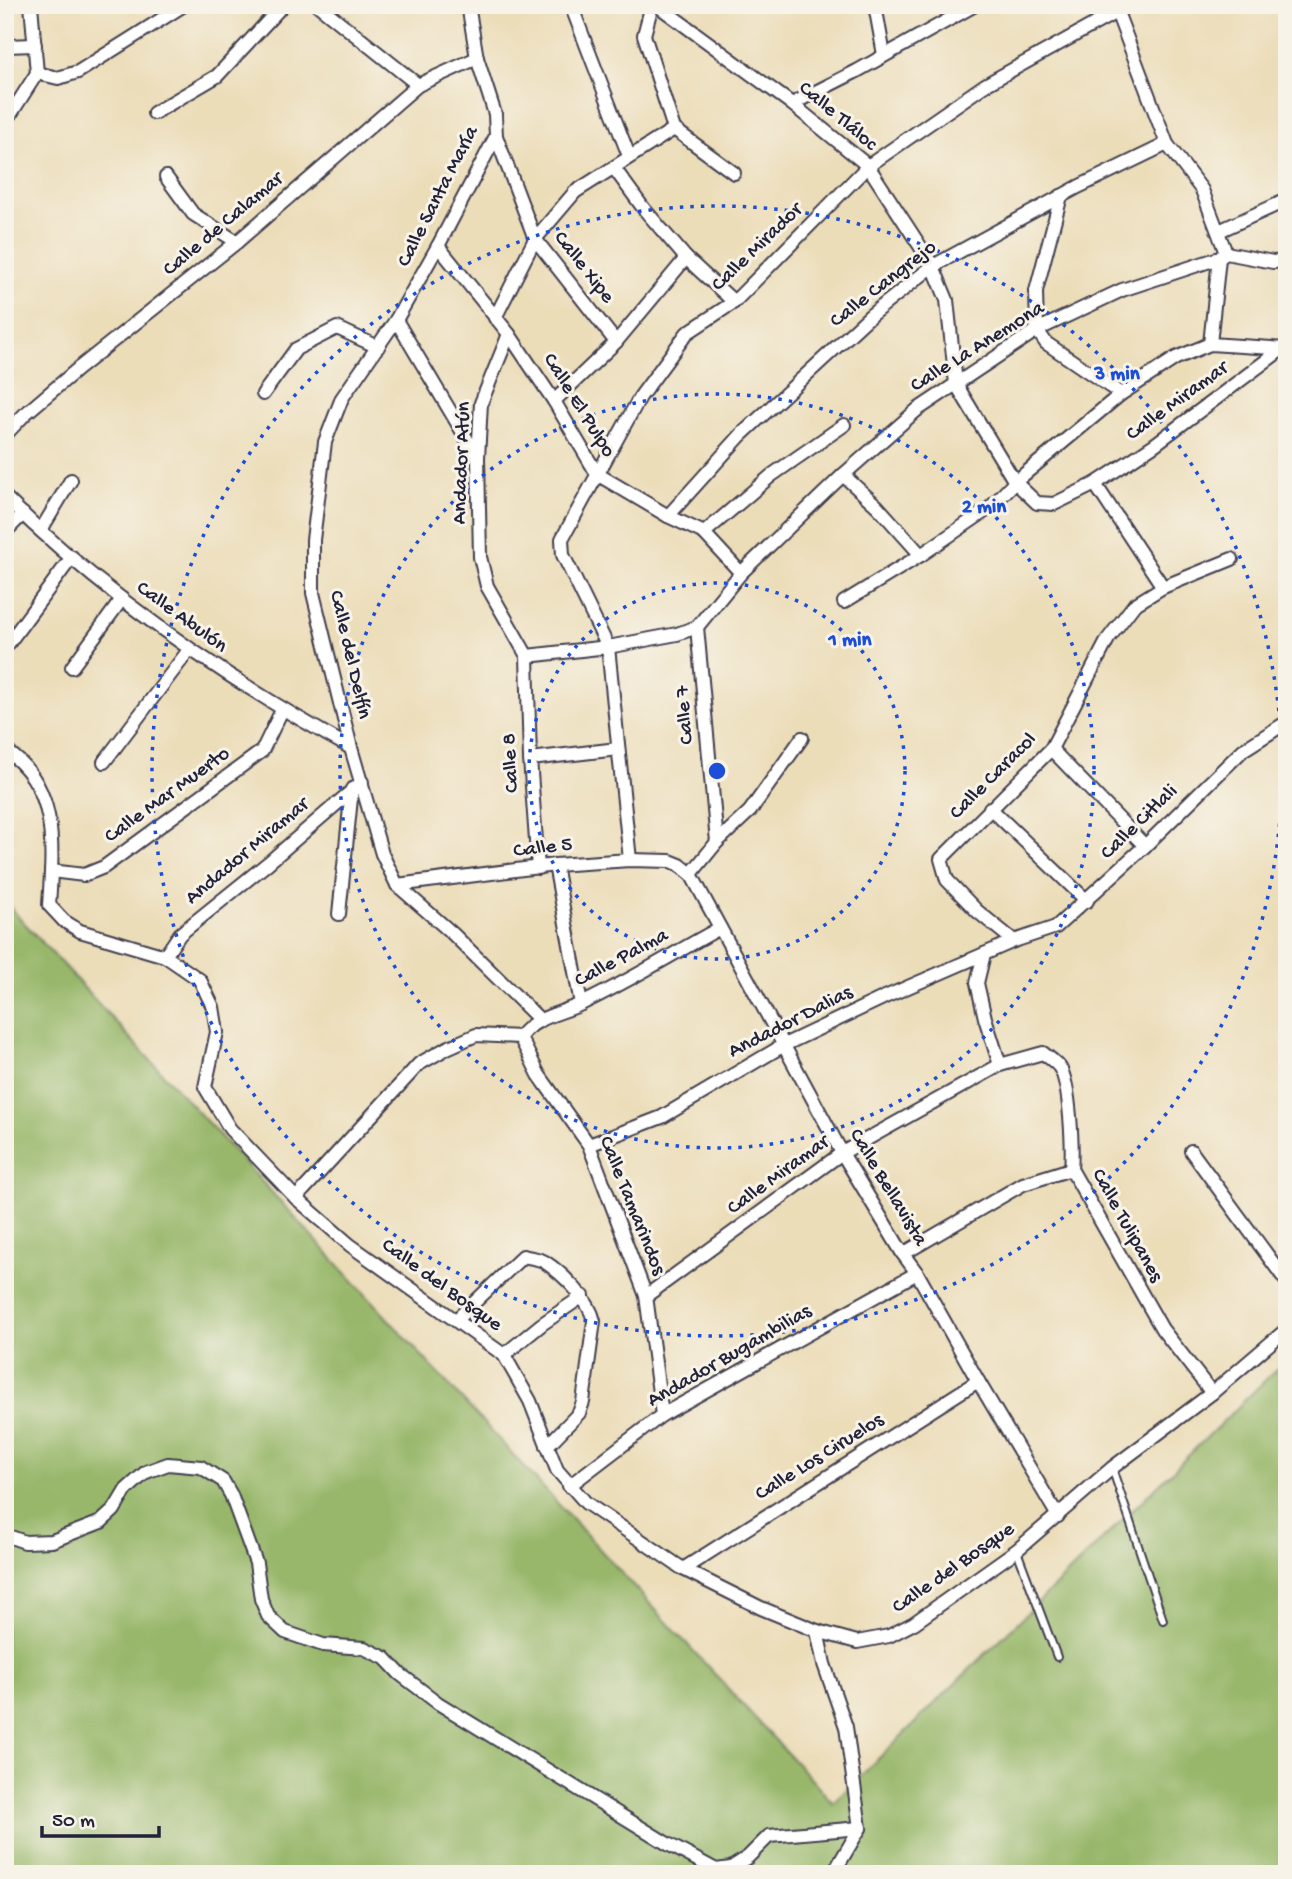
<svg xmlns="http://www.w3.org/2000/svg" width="1292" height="1879" font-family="'Gochi Hand',sans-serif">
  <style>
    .forest { fill: #98b76a; stroke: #5d6c52; stroke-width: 2 }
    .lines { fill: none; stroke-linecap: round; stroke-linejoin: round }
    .lane-casing { stroke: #403e4e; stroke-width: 10 }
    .street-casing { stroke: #403e4e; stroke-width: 16 }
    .lane { stroke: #fff; stroke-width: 6 }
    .street { stroke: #fff; stroke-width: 12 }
    .ring { fill: none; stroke: #1d4ed8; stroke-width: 3.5; stroke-dasharray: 3.5 7 }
    .labels { text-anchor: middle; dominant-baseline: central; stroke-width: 6; stroke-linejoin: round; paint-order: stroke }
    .street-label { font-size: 21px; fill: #22223b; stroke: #f7f3e8 }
    .centre { fill: #1d4ed8; stroke: #f7f3e8; stroke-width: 3.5 }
    .ring-label { font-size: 21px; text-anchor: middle; font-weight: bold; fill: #1d4ed8; stroke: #f7f3e8; stroke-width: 6; stroke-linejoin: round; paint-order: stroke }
  </style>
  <rect width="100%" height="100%" fill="#f7f3e8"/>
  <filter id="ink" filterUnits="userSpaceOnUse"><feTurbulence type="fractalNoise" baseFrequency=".0143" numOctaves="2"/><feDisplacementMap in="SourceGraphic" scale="14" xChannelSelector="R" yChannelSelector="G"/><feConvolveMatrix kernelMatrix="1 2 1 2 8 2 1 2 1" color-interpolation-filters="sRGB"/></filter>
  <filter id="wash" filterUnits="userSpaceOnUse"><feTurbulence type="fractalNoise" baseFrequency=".00686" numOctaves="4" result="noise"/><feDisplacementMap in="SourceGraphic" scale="28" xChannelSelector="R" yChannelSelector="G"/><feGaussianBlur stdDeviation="1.57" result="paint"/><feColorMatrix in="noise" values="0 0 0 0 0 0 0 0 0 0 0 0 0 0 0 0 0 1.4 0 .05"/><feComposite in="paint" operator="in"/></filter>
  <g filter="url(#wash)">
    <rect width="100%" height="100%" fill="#ecddb9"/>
    <polygon class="forest" points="5,902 833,1803 1287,1359 1287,1874 5,1874"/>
  </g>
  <g filter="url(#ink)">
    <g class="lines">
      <g class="lane-casing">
        <g id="lane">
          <polyline points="1112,1468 1163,1620"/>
          <polyline points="1017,1551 1057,1657"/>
        </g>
      </g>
      <g class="street-casing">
        <g id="street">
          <polyline points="31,5 37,73"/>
          <polyline points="318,5 418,85"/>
          <polyline points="468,5 477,58 495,114 496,136 438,246 396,320 342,398 325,442 313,540 313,593 351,748 382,854 397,885 453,934 540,1020"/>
          <polyline points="575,5 574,13 629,156"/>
          <polyline points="652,5 644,35 674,129"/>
          <polyline points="657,5 792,104 868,166 933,266 947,300 956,384 1015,482 1037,503 1054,504 1095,484 1154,445 1282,349"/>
          <polyline points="875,5 884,55"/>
          <polyline points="1113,7 1117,12 1167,144 1202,190 1226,253"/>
          <polyline points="5,46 35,45"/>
          <polyline points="37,73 58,78 78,72 184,5"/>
          <polyline points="792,104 857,71 975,5"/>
          <polyline points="154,113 217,76 283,5"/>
          <polyline points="5,123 37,73"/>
          <polyline points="674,129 734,173"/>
          <polyline points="496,136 535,239 616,342"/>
          <polyline points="614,168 644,209 686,258 734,302"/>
          <polyline points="166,177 193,214 237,242"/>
          <polyline points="1061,196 1036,291 1037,330 1046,343 1121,394"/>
          <polyline points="1219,231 1287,200"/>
          <polyline points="438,246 509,334 554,401 597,474 668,516 704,533 741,573"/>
          <polyline points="495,318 535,239 575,192 674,129"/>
          <polyline points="396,320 478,458"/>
          <polyline points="509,334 481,403 478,458 480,557 487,586 527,656 530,759 538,868"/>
          <polyline points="1210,344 1219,258"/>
          <polyline points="263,394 296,349 337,328 378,347"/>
          <polyline points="554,401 616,342 686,258"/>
          <polyline points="5,435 25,414 79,368 237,242 418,85 477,58"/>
          <polyline points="843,475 878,507 921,555"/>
          <polyline points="1095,484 1163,587"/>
          <path d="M5 497C107 598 226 679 351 748"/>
          <polyline points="668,516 741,435 871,315 933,266 1078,187 1167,144"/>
          <polyline points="41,530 71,480"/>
          <polyline points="5,532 23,514"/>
          <polyline points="704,533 772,475 844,425"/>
          <polyline points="844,602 921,555 991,507 1015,482 1121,394 1176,358 1210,344 1286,349"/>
          <polyline points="697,627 717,842"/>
          <polyline points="5,648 72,557"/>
          <polyline points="527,656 608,647 677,634 697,627 741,573 843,475 917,410 1037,330 1122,290 1219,258 1226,253 1273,262 1287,261"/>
          <polyline points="72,667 122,599"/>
          <polyline points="1051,749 1145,846"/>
          <path d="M5 750C59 785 53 848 49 905L64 921 80 931 165 956 200 980 213 1007 217 1032 205 1087 230 1129 296 1198 350 1245 504 1355 530 1401 557 1470 586 1503 683 1569 761 1608 817 1631 857 1642 889 1636 914 1623 1017 1550 1112 1468 1212 1393 1287 1329"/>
          <polyline points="530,759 618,749"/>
          <polyline points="104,762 189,650"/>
          <polyline points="990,808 1087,901"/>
          <polyline points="630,860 608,647 563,555 562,539 640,397 687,333 734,302 868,166 985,85 1129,5"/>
          <polyline points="555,865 581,1004"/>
          <polyline points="51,871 84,875 104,867 262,751 282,710"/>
          <polyline points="691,874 717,842 750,811 802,738"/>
          <polyline points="397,885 555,865 630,860 670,861 680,865 691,874 842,1153 903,1254 917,1273 978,1381 1058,1516"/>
          <polyline points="339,914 352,789"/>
          <polyline points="1014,941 977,911 947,880 941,859 1051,749 1108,639 1134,605 1163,587 1232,559"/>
          <polyline points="984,954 977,983 985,1018 1000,1065"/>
          <polyline points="165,956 180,934 268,863 362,782"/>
          <polyline points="589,1145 662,1117 784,1045 885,997 1014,941 1056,927 1145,846 1243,750 1287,722"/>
          <polyline points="1191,1151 1287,1282"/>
          <polyline points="296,1198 419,1064 447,1048 476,1035 520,1037"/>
          <polyline points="903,1254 1023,1184 1071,1169"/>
          <path d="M646 1296 842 1153 1000 1065 1043 1053C1049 1058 1056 1062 1060 1068 1070 1084 1073 1148 1071 1169L1162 1329 1212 1393"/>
          <path d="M456 1320 523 1256C530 1258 539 1258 545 1262 563 1274 589 1299 594 1321L583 1402 579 1413 547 1446"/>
          <polyline points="504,1355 542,1324 583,1296"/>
          <path d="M662 1415 646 1296 589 1145 539 1075 520 1037C534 1017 560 1014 581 1004 628 982 674 953 720 928"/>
          <polyline points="569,1486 662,1415 917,1273"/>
          <polyline points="5,1535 25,1542 52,1541 101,1522 114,1510 126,1490 146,1472 168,1464 201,1467 223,1481 231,1495 256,1563 261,1599 268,1616 285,1632 323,1645 364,1648 385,1658 400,1674 438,1703 666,1843 716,1870 731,1868 748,1857 769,1836 860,1828"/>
          <polyline points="683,1569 978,1381"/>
          <polyline points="817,1631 824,1664 846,1727 860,1828 833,1874"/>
        </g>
      </g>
      <use href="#lane" class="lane"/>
      <use href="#street" class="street"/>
    </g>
  </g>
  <g class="ring">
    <circle cx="717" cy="771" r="188"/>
    <circle cx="717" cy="771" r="377"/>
    <circle cx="717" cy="771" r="565"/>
  </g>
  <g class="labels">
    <g class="street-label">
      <text transform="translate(837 117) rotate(40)">Calle Tláloc</text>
      <text transform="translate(439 197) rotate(-63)">Calle Santa María</text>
      <text transform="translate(224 225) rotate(-40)">Calle de Calamar</text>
      <text transform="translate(758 248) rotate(-44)">Calle Mirador</text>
      <text transform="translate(583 268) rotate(52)">Calle Xipe</text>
      <text transform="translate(884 285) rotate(-38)">Calle Cangrejo</text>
      <text transform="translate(978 348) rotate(-32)">Calle La Anemona</text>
      <text transform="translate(1178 402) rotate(-36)">Calle Miramar</text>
      <text transform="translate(578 406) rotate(58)">Calle El Pulpo</text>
      <text transform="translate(463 463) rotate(-88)">Andador Atún</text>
      <text transform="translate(181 618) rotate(36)">Calle Abulón</text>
      <text transform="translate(349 655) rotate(77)">Calle del Delfín</text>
      <text transform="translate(686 715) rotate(-95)">Calle 7</text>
      <text transform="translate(512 763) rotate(-93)">Calle 8</text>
      <text transform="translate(994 777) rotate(-45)">Calle Caracol</text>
      <text transform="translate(168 796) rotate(-36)">Calle Mar Muerto</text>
      <text transform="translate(1140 823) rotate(-44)">Calle Citlali</text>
      <text transform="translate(543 849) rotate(-7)">Calle 5</text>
      <text transform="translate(248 852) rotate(-40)">Andador Miramar</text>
      <text transform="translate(622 959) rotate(-28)">Calle Palma</text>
      <text transform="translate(791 1023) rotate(-27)">Andador Dalias</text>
      <text transform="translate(779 1176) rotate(-36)">Calle Miramar</text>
      <text transform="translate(887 1188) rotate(59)">Calle Bellavista</text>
      <text transform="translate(631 1206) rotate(68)">Calle Tamarindos</text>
      <text transform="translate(1126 1226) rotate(61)">Calle Tulipanes</text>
      <text transform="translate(441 1286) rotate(36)">Calle del Bosque</text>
      <text transform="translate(730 1357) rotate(-30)">Andador Bugambilias</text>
      <text transform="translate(820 1458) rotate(-32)">Calle Los Ciruelos</text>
      <text transform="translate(954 1569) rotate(-35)">Calle del Bosque</text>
    </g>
  </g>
  <circle cx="717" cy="771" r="10" class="centre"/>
  <g class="ring-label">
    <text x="1117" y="379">3 min</text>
    <text x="984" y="512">2 min</text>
    <text x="850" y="645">1 min</text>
  </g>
  <rect width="1292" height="1879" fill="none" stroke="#f7f3e8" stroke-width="28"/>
  <path d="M42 1826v10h117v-10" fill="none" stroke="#22223b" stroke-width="3.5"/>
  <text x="52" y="1826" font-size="21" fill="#22223b" stroke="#f7f3e8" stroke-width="5" paint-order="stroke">50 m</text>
</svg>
